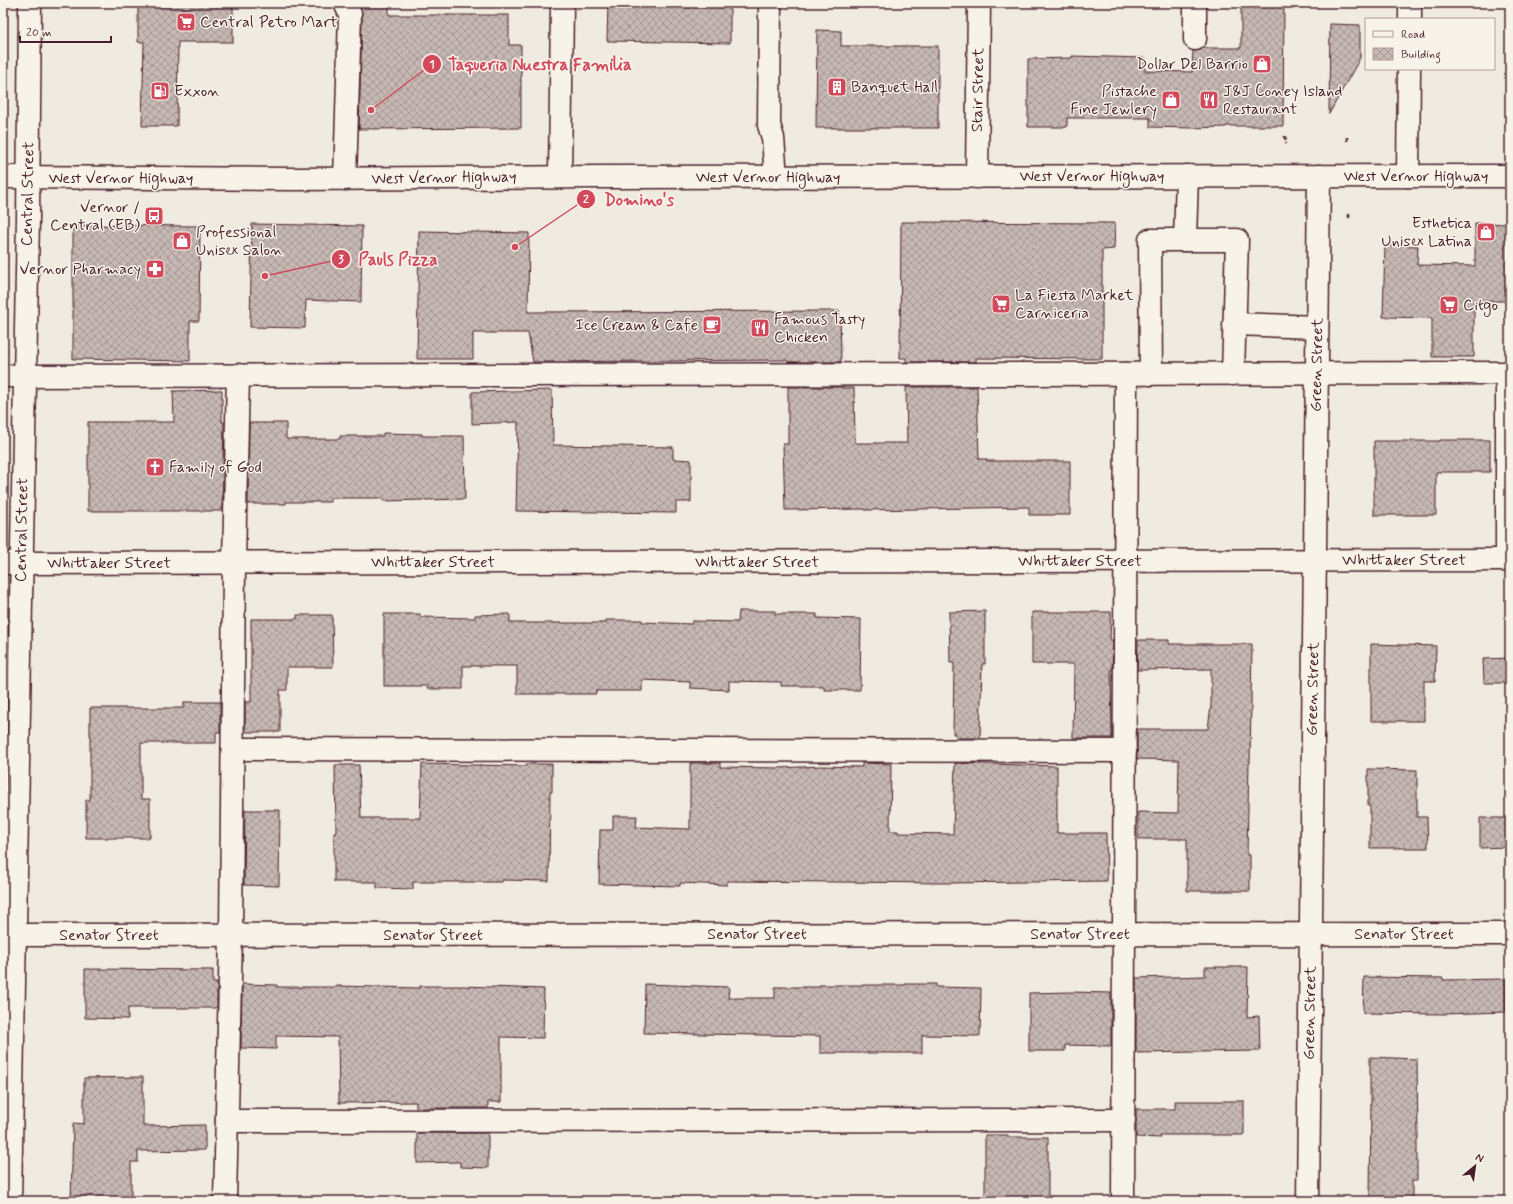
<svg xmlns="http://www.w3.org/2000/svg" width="1513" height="1204" font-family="Mynerve,sans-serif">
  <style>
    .building { fill: url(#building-cross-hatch); stroke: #4a1f2b }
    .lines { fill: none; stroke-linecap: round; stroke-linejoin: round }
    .minor-casing { stroke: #4a1f2b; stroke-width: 25 }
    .path { stroke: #4a1f2b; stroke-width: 2.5; stroke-dasharray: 4 3; stroke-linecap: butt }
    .minor { stroke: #f7f3e8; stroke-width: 22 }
    .labels { text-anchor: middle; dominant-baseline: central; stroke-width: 3; stroke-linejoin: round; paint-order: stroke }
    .poi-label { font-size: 16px; fill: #4a1f2b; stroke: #f7f3e8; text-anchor: start }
    .street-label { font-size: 16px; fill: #4a1f2b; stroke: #f7f3e8 }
    .leader { fill: none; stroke: #d1495b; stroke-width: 1.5 }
    .callout-dot { fill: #d1495b; stroke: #f7f3e8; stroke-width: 1.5 }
    .mark-label { font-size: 12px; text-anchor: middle; font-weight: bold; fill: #fff }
    .callout-label { font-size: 17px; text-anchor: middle; font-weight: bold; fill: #d1495b; stroke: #f7f3e8; stroke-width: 3; stroke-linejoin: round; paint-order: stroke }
  </style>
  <defs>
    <pattern id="building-cross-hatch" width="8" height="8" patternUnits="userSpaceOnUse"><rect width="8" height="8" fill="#c6b8b3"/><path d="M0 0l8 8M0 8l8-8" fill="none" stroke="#a39592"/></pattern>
  </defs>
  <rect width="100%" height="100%" fill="#f0ebe0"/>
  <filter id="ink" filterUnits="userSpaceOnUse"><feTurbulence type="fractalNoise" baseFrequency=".025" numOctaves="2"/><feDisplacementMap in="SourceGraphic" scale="8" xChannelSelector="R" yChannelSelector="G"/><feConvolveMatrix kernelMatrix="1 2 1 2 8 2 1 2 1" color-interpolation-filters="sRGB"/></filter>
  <g filter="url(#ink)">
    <g class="building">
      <polygon points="138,3 233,3 233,42 178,42 177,126 142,126 144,42 138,42"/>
      <polygon points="359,3 389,3 389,15 509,15 509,45 521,45 521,128 359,129 362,14"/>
      <polygon points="608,3 730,3 730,43 607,41"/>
      <polygon points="1241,3 1284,3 1283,126 1226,126 1226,127 1191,128 1150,127 1150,118 1067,118 1067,127 1028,127 1028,59 1072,58 1072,56 1145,58 1145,71 1192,72 1193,51 1201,50 1203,48 1241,48"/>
      <polygon points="1330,24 1360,25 1360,58 1329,114"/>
      <polygon points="817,30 841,31 841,46 938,46 938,128 816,128"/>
      <polygon points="901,222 1115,223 1114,249 1102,250 1102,359 976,358 976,362 906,362 906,358 900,358"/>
      <polygon points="1475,223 1510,224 1510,301 1474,301 1474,357 1432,357 1432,318 1383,317 1385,245 1418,246 1417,265 1475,266"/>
      <polygon points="252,224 362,226 361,302 306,300 305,328 250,327"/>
      <polygon points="73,225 200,226 199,321 190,321 190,361 73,359"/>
      <polygon points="419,231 529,233 528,312 840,311 841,362 788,362 787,360 533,362 528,333 473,333 473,359 417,359"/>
      <polygon points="788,387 841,387 841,388 854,388 855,443 907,443 906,387 977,387 979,459 986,459 987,461 1070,461 1070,515 1029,515 1029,507 865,510 865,509 785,510 783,444 788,444"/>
      <polygon points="222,390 222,422 224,422 222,511 88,511 88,422 174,422 173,391"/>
      <polygon points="552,390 553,445 673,447 673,459 691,460 691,502 676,502 676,513 516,511 518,422 472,424 472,392"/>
      <polygon points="249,423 286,423 286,439 340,439 340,436 383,436 383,433 422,434 422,436 464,436 465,499 383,501 383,498 330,498 330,502 286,502 286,504 248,504"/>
      <polygon points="1440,440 1490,440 1490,472 1436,472 1436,515 1374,515 1374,441 1440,441"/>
      <polygon points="739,611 775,611 775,614 817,614 817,618 861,619 860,690 824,690 824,686 781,686 781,682 729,681 729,690 690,688 690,682 642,680 642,691 596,691 596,694 517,694 517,666 463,666 463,689 427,689 427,686 384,686 384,614 420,614 420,617 475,618 475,615 510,614 510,623 606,623 606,620 642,620 642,622 692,624 692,621 738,622"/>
      <polygon points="985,611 985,664 982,664 980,738 956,738 956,734 953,734 954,663 950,663 949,612"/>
      <polygon points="1032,612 1111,612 1110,640 1113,640 1112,670 1111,670 1112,738 1073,738 1074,664 1032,664"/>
      <polygon points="297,615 332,615 333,667 287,667 287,690 280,690 280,732 245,732 245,702 251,702 251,619 297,619"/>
      <polygon points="1138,640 1169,640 1169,644 1252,644 1250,763 1249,763 1247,855 1250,855 1250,891 1187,891 1187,839 1138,839 1138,812 1178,813 1179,760 1137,759 1137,729 1208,729 1211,705 1211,669 1137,670"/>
      <polygon points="1371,644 1436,646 1435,681 1424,681 1424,721 1371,721"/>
      <polygon points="1510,658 1510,683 1484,683 1483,659"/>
      <polygon points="184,702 220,702 220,732 216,732 216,743 141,743 141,799 150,799 150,838 86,838 86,800 90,800 90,708 184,708"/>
      <polygon points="690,763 720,763 720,767 780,768 821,766 862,767 862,763 891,764 890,831 898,831 898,833 953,834 955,763 1057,766 1057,833 1106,833 1107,881 947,883 727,881 727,885 680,883 680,886 599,884 600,830 613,830 613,816 637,816 636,827 690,829"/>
      <polygon points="422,764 526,766 526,764 552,764 552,792 550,792 549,881 502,880 502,882 413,882 413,889 377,888 377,882 334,882 334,833 336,833 335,765 359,765 361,818 420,818"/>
      <polygon points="1368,769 1417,770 1417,817 1427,817 1428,848 1370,848 1370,806 1368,806"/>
      <polygon points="245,810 280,810 279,886 244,885"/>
      <polygon points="1480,818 1507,818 1508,847 1480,848"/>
      <polygon points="1205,967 1248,967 1247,1017 1259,1016 1260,1051 1136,1053 1136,978 1205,976"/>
      <polygon points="85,969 213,970 213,983 217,983 217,1008 128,1008 128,1019 85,1018"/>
      <polygon points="1364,977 1443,978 1443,980 1505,979 1506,1012 1443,1014 1363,1013"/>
      <polygon points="242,984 277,985 277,987 337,987 337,986 420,988 420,986 462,986 544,989 543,1038 501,1037 501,1102 488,1102 488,1108 416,1108 416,1102 339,1103 338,1037 276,1036 276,1049 241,1048"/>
      <polygon points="645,984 729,987 728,998 775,998 775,987 819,987 819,985 905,985 905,984 936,984 936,987 981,988 980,1036 922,1035 922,1053 820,1053 820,1036 644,1033"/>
      <polygon points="1070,992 1111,993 1111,1046 1065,1045 1065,1051 1029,1051 1029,993"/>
      <polygon points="1370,1057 1417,1059 1418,1139 1417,1139 1417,1181 1412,1181 1412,1201 1370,1201 1371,1096 1370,1096"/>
      <polygon points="143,1077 143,1126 205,1125 205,1150 138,1151 138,1162 131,1162 131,1201 71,1201 73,1123 84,1124 84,1078"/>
      <polygon points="1175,1101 1244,1101 1244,1135 1161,1135 1161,1138 1136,1137 1136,1109 1175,1109"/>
      <polygon points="417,1133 488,1133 488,1168 460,1167 460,1162 417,1163"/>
      <polygon points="985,1135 1008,1135 1008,1137 1048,1137 1048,1201 985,1201"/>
    </g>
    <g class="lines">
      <g class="minor-casing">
        <g id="minor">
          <polyline points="345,3 350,14 345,179"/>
          <polyline points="770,3 769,125 773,138 776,177"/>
          <polyline points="1410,19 1410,3"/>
          <polyline points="1195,39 1195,3"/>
          <polyline points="1187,176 1185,240 1237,240 1233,374"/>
          <polyline points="1408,176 1409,69"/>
          <polyline points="3,177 295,179 600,177 1510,176"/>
          <polyline points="560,177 562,3"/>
          <polyline points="977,177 979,3"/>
          <polyline points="1234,324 1317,327"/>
          <polyline points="1507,373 1507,560"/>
          <polyline points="1151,374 1150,240 1185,240"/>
          <polyline points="3,376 1510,373"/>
          <polyline points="3,563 1510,560"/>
          <polyline points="233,749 1125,751"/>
          <polyline points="3,935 1510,934"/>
          <polyline points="227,1121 1124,1120"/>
          <polyline points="10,1201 28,218 30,3"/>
          <polyline points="225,1201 231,935 234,563 238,375"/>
          <polyline points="1123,1201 1126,374"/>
          <polyline points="1308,1201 1319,176"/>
        </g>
      </g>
      <g class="path">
        <polyline points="1285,136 1286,144"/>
        <polyline points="1347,137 1347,143"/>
        <polyline points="1349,218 1349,213"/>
      </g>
      <use href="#minor" class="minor"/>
    </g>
  </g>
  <defs>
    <g id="supermarket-square" transform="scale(1)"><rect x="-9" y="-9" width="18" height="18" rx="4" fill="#d1495b" stroke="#f7f3e8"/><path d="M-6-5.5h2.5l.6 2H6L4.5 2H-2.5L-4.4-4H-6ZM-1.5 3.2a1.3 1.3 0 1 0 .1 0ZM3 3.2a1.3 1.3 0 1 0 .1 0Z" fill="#fff"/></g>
    <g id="shop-square" transform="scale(1)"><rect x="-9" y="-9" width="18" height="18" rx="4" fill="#d1495b" stroke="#f7f3e8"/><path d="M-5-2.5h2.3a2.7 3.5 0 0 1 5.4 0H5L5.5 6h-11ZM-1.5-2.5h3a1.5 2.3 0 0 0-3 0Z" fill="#fff"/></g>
    <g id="building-square" transform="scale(1)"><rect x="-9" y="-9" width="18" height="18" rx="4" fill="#d1495b" stroke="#f7f3e8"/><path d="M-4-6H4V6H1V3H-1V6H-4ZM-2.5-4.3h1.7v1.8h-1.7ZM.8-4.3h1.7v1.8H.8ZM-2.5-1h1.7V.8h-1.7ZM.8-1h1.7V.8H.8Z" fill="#fff"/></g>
    <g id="fuel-square" transform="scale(1)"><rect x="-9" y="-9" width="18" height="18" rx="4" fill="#d1495b" stroke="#f7f3e8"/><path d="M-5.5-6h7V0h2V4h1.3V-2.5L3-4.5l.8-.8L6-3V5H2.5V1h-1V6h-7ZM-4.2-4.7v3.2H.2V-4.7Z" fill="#fff"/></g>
    <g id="restaurant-square" transform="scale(1)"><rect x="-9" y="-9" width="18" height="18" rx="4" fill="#d1495b" stroke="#f7f3e8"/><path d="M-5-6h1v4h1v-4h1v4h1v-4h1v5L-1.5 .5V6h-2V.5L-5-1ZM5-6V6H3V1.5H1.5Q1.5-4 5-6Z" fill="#fff"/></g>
    <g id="bus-square" transform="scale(1)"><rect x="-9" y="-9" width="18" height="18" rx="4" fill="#d1495b" stroke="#f7f3e8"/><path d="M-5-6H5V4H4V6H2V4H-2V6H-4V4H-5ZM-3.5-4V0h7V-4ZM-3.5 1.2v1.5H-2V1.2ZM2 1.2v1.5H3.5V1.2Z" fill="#fff"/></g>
    <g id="pharmacy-square" transform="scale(1)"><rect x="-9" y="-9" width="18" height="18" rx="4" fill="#d1495b" stroke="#f7f3e8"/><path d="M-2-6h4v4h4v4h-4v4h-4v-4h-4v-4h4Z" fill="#fff"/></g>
    <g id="cafe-square" transform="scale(1)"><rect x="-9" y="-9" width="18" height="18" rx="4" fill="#d1495b" stroke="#f7f3e8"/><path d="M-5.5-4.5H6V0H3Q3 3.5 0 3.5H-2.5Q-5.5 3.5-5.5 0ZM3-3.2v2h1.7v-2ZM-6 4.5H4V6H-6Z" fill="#fff"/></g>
    <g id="church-square" transform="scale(1)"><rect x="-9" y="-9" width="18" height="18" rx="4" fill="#d1495b" stroke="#f7f3e8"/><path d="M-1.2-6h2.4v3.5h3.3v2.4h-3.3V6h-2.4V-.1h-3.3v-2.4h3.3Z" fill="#fff"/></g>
  </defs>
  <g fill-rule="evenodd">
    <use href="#supermarket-square" x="186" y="22"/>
    <use href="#shop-square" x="1262" y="64"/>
    <use href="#building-square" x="837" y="87"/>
    <use href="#fuel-square" x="160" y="91"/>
    <use href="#shop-square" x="1171" y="100"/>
    <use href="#restaurant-square" x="1209" y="100"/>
    <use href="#bus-square" x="154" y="216"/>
    <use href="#shop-square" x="1486" y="232"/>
    <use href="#shop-square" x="182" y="241"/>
    <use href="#pharmacy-square" x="155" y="269"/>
    <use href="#supermarket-square" x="1001" y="304"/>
    <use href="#supermarket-square" x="1449" y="305"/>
    <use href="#cafe-square" x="712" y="325"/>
    <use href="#restaurant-square" x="760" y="328"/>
    <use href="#church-square" x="155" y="467"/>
  </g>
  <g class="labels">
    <g class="poi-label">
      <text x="200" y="22">Central Petro Mart</text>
      <text x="1248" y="64" text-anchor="end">Dollar Del Barrio</text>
      <text x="851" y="87">Banquet Hall</text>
      <text x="174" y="91">Exxon</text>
      <text x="1157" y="91" text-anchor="end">Pistache<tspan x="1157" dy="18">Fine Jewlery</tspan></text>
      <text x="1223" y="91">J&amp;J Coney Island<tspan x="1223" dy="18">Restaurant</tspan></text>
      <text x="140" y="207" text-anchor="end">Vernor /<tspan x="140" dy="18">Central (EB)</tspan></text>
      <text x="1472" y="223" text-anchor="end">Esthetica<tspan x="1472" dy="18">Unisex Latina</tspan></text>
      <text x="196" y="232">Professional<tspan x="196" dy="18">Unisex Salon</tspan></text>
      <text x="141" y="269" text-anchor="end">Vernor Pharmacy</text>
      <text x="1015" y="295">La Fiesta Market<tspan x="1015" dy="18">Carniceria</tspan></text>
      <text x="1463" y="305">Citgo</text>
      <text x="774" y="319">Famous Tasty<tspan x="774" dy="18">Chicken</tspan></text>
      <text x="698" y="325" text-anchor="end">Ice Cream &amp; Cafe</text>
      <text x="169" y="467">Family of God</text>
    </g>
    <g class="street-label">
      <text transform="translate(978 90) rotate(-89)">Stair Street</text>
      <text x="1092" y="176">West Vernor Highway</text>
      <text x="1416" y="176">West Vernor Highway</text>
      <text x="768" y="177">West Vernor Highway</text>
      <text x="121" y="178">West Vernor Highway</text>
      <text transform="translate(444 178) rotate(-1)">West Vernor Highway</text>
      <text transform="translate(28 194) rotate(-89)">Central Street</text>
      <text transform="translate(1317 365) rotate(-89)">Green Street</text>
      <text transform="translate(22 530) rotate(-89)">Central Street</text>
      <text x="1404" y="560">Whittaker Street</text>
      <text x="1080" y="561">Whittaker Street</text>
      <text x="433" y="562">Whittaker Street</text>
      <text x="757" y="562">Whittaker Street</text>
      <text x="109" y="563">Whittaker Street</text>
      <text transform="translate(1313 689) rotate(-89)">Green Street</text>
      <text x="757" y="934">Senator Street</text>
      <text x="1080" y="934">Senator Street</text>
      <text x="1404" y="934">Senator Street</text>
      <text x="109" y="935">Senator Street</text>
      <text x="433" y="935">Senator Street</text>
      <text transform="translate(1310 1013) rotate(-89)">Green Street</text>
    </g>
  </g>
  <path class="leader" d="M371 110L432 64M515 247L586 199M265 276L341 259"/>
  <g class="callout-dot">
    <circle cx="371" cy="110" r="4"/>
    <circle cx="515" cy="247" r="4"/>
    <circle cx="265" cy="276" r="4"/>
    <circle cx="432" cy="64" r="10"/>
    <circle cx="586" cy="199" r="10"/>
    <circle cx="341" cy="259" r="10"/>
  </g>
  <g class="mark-label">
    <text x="432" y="68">1</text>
    <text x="586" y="203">2</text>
    <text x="341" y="263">3</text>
  </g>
  <g class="callout-label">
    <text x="540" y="70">Taqueria Nuestra Familia</text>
    <text x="639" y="205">Domino's</text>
    <text x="398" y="265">Pauls Pizza</text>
  </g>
  <rect width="1513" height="1204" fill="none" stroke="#f7f3e8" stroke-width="16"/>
  <rect x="8" y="8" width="1497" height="1188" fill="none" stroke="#4a1f2b" stroke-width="1.5" filter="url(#ink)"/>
  <rect x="1365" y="18" width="130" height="52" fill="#f7f3e8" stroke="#b29e9c"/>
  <rect x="1373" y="31" width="20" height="6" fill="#f7f3e8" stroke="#b29e9c"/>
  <text x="1401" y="38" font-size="12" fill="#4a1f2b">Road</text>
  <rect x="1373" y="48" width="20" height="12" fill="url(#building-cross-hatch)" stroke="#b29e9c"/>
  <text x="1401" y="58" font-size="12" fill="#4a1f2b">Building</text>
  <g transform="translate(1475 1166) rotate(29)" stroke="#f7f3e8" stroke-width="3" paint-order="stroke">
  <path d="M0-3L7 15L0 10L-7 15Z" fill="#4a1f2b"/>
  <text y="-6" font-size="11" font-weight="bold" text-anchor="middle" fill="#4a1f2b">N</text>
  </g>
  <path d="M20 36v6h91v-6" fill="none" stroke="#4a1f2b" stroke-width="2"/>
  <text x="26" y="36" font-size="12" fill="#4a1f2b" stroke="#f7f3e8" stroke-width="3" paint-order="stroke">20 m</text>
</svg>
